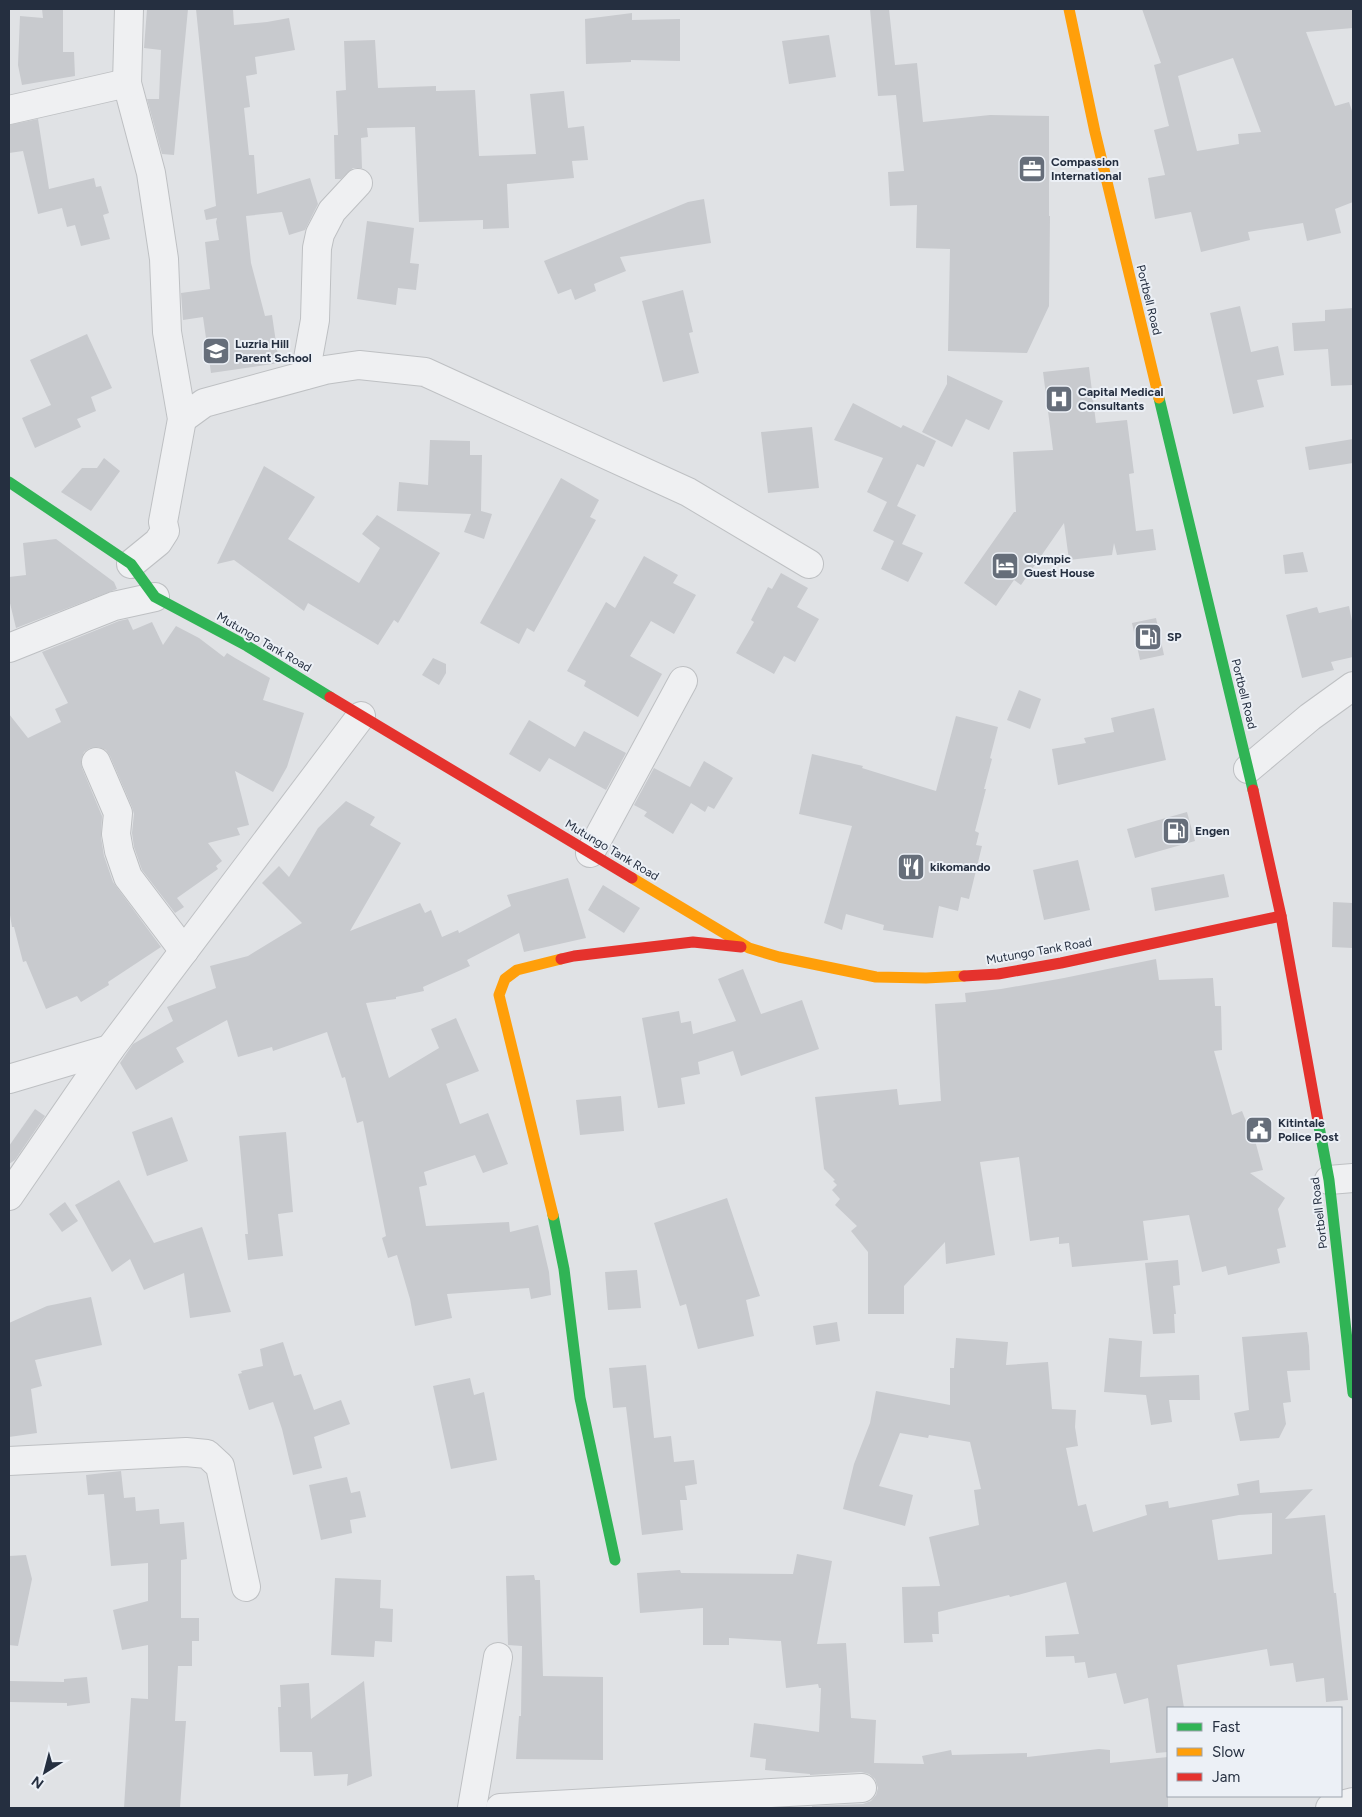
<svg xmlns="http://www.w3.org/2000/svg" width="1362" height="1817" font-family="Figtree,sans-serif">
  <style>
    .building { fill: #c8cace; fill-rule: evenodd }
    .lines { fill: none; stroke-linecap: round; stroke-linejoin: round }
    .street-casing { stroke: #bec0c3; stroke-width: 30 }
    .street { stroke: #eff0f2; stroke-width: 28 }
    .fast { stroke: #30b455; stroke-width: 11 }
    .slow { stroke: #ff9f0a; stroke-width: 11 }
    .jam { stroke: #e5322d; stroke-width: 11 }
    .labels { text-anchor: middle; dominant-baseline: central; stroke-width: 4; stroke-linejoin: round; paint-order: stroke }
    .poi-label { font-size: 12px; font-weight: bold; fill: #252f40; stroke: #ecf0f6; text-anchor: start }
    .street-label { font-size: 12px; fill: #252f40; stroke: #ecf0f6 }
  </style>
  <rect width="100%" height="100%" fill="#e0e2e5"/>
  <g class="building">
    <polygon points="42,9 63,9 63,52 74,52 75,76 22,85 18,65 20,16 43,18"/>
    <polygon points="147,9 188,9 174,155 162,154 147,99 159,99 161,50 144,48"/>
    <polygon points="196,9 233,9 234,25 267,22 289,18 295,50 255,57 257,74 246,76 250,107 244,108 249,155 254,155 257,194 310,178 318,204 305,230 289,235 282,212 246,216 251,263 265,316 272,315 279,363 211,373 203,317 183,320 181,293 210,289 205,242 219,240 216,222 217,218 206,220 204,210 216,206"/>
    <polygon points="870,9 889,9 895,65 917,63 923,122 990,115 1049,116 1049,216 1050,216 1049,306 1027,353 948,351 950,249 916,248 917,205 890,206 888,172 904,171 896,95 878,96"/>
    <path d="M1142 9H1353V28L1306 32 1335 106 1349 102 1353 114V202L1335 209 1341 233 1307 241 1303 223 1248 232 1250 240 1201 252 1191 212 1155 219 1148 178 1165 175 1154 130 1169 126 1154 65 1161 63ZM1233 58 1261 132 1238 134 1239 144 1197 151 1178 76Z"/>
    <polygon points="632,13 632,20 680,19 680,61 631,60 631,62 586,64 585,19"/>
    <polygon points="829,35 836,77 789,84 782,41"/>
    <polygon points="375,40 378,88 436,86 436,91 475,90 479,156 536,154 530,94 564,91 568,128 584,126 588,160 572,161 574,178 507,184 509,228 483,229 483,220 419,222 415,127 367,128 368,137 361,138 362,168 353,168 341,179 335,179 334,135 338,135 336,91 346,90 344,41"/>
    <polygon points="38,119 49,189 94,178 96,187 101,186 109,213 103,215 110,239 81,246 75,225 67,227 62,208 38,214 23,151 9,153 9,125"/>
    <polygon points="704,199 711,243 620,257 626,271 594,284 596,291 575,300 571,289 558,294 544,261 688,202"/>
    <polygon points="367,221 414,228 410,263 419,264 416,290 398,288 396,305 357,299"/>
    <polygon points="683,290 693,332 689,333 699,373 663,382 642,301"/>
    <polygon points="1240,306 1251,352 1278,346 1284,375 1257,380 1264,407 1233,414 1210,313"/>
    <polygon points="1353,308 1353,385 1331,386 1328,349 1294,351 1292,323 1325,321 1325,310"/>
    <polygon points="87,334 112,388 91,397 96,411 77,419 81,427 35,448 22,418 51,405 30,360"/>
    <polygon points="1089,367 1096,423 1127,420 1134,473 1129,474 1136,531 1153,529 1156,550 1117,555 1114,543 1112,555 1069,560 1064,523 1021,585 1014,580 996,606 964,583 1014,512 1016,512 1013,452 1053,450 1043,372"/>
    <polygon points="947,375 1003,401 989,430 966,419 952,447 922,432 947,384"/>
    <polygon points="853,403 901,428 903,425 936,441 924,467 917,464 897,506 916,515 902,544 923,553 908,582 881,569 894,541 873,531 887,502 867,492 883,458 834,440"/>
    <polygon points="812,427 819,488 768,493 761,432"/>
    <polygon points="1353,439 1353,463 1309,470 1305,447"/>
    <polygon points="430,440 470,441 470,455 482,455 481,511 492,514 484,539 464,532 471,514 397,511 399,482 428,485"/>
    <polygon points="104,458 120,471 91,511 61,492 82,468 97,468"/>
    <polygon points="264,466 315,497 288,539 359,583 380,548 362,534 377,515 440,553 398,623 394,620 378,645 308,603 304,611 234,560 217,564"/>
    <polygon points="561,478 599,500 590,517 596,520 534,632 527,628 519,644 480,623"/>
    <polygon points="56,539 114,582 117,589 16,628 9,599 9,577 26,575 23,543"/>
    <polygon points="1303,552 1308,572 1285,574 1283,555"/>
    <polygon points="644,556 678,575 673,583 696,595 674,634 651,621 630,656 662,674 638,717 584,686 586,681 567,671 606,602 615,608"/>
    <polygon points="781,573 808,588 797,607 819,619 795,662 784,656 774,674 736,653 754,622 751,620 768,587 772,589"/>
    <polygon points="1349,606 1353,626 1353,657 1331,662 1334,670 1302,678 1286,615 1317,607 1319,613"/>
    <polygon points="1156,618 1164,655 1140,660 1132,623"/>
    <polygon points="128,619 133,630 152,622 163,645 176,626 199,638 224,657 227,653 235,658 270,678 263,700 304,713 287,767 273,792 235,771 249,825 237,828 240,835 208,843 222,861 216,866 218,869 177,898 184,907 175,913 142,870 134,847 132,833 134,814 132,807 110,756 106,750 98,747 90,748 84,752 81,760 82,768 102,816 101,837 104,856 113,882 161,947 108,982 109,985 81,1002 77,996 46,1009 26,961 23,962 14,927 12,927 9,909 9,714 28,738 61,722 55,709 68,703 42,652 119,621"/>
    <polygon points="433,658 446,664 446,673 439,685 422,675"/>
    <polygon points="1019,690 1041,699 1030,729 1007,720"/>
    <polygon points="1154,708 1166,760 1058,785 1052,749 1086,743 1084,738 1114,732 1111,718"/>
    <polygon points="956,716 998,727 990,758 992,759 984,789 986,789 975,831 979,833 976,845 982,846 969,899 961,897 958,911 939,906 933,938 883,930 884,925 846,914 842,930 824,923 852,826 799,814 812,754 863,766 862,768 936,791"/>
    <polygon points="529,720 575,747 584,731 626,753 606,790 549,758 540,772 509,754"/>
    <polygon points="704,761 733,778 714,809 708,806 705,812 691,803 673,834 644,816 647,812 634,805 654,768 690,787"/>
    <polygon points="346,801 375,817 370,825 401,843 350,931 420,903 425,913 431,910 442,937 458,930 459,933 511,906 507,895 568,878 586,938 524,952 519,933 467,960 470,966 423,987 424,991 396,997 396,999 366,1003 389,1078 439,1048 431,1029 456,1018 479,1071 446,1084 460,1124 488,1113 508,1164 483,1173 475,1155 424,1172 427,1185 419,1187 426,1226 509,1222 510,1232 538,1225 549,1272 551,1295 531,1299 529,1288 447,1294 452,1318 415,1326 410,1299 397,1255 388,1258 382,1238 386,1236 363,1121 357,1123 345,1077 342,1078 327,1032 273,1051 272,1047 238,1057 227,1020 176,1048 184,1062 136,1090 120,1063 133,1044 173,1021 167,1007 216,988 210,966 248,956 302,923 262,883 279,866 289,877 318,828"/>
    <polygon points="1187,812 1195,841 1135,858 1127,829"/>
    <polygon points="1078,860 1090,910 1044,920 1033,870"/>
    <polygon points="1224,874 1229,897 1155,911 1151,888"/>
    <polygon points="603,885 640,908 624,933 588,910"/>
    <polygon points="1333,902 1353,903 1353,948 1332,947"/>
    <polygon points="1156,959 1159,980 1213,978 1215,1006 1221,1006 1222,1050 1214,1051 1232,1115 1242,1111 1251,1134 1253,1133 1263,1170 1250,1173 1285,1198 1278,1209 1286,1247 1277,1249 1280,1263 1228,1275 1226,1266 1202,1272 1189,1215 1143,1221 1148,1260 1072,1267 1069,1243 1059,1244 1059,1237 1030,1241 1019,1157 980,1162 995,1255 946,1264 945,1242 904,1286 904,1314 868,1314 868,1252 851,1231 857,1226 835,1205 840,1199 832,1190 837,1185 833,1181 835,1180 824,1169 815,1097 897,1089 899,1105 941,1101 935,1004 966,1002 965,993 1001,989 1064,978"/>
    <polygon points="743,969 761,1014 802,1000 819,1049 741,1076 733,1051 698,1062 700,1074 681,1078 685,1104 658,1108 642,1018 679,1011 681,1023 691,1021 693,1034 736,1021 718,979"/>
    <polygon points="621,1096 624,1131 580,1135 576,1100"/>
    <polygon points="35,1109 45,1116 15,1160 9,1164 9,1146"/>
    <polygon points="172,1117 188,1161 147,1176 132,1132"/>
    <polygon points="286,1132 293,1212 278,1214 283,1256 248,1260 245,1234 248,1234 239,1136"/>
    <polygon points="119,1180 154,1243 202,1227 231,1312 190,1318 184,1273 144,1290 130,1259 112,1272 75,1205"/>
    <polygon points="727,1198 760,1296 746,1300 754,1336 698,1349 686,1304 680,1306 654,1223"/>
    <polygon points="65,1202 78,1221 62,1232 49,1214"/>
    <polygon points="1178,1260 1180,1285 1173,1286 1176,1314 1174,1314 1175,1333 1153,1334 1145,1263"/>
    <polygon points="637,1270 641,1308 608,1310 605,1272"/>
    <polygon points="91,1297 102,1345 35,1360 42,1386 31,1389 37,1433 9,1437 9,1323 47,1306"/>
    <polygon points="837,1322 840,1341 816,1345 813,1326"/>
    <polygon points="1307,1332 1309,1346 1310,1370 1287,1371 1291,1402 1283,1403 1286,1424 1279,1438 1240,1441 1234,1413 1249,1410 1242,1337"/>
    <path d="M956 1338 1008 1342 1006 1365 1048 1362 1052 1409 1076 1410 1075 1427 1078 1446 1066 1448 1078 1506 1086 1504 1093 1532 1147 1515 1145 1505 1168 1501 1169 1508 1239 1495 1237 1484 1259 1480 1260 1493 1313 1489 1285 1519 1325 1515 1334 1593H1336L1348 1700 1326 1702 1324 1678 1296 1682 1293 1663 1270 1666 1267 1649 1177 1665 1184 1708H1168V1752L1156 1753 1148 1698 1124 1704 1116 1673 1088 1678 1085 1662 1075 1663 1074 1656 1046 1657 1045 1636 1079 1634 1066 1582 1010 1597 1009 1595 938 1612 939 1634H932L933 1642 904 1643 902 1587 940 1586 929 1537 979 1525 974 1490 981 1489 970 1442 929 1435 928 1438 900 1433 879 1486 913 1495 905 1526 843 1509 854 1464 870 1423 876 1391 950 1405V1368H954ZM1272 1513V1554L1218 1560 1212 1520 1239 1515Z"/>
    <polygon points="1109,1338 1142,1341 1140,1377 1199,1375 1200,1400 1169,1400 1172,1422 1151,1425 1146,1395 1104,1392"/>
    <polygon points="283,1342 294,1376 301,1374 314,1410 341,1400 350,1424 314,1437 322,1468 293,1475 282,1429 273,1402 249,1410 238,1374 242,1373 241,1371 263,1366 260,1349"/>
    <polygon points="646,1365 654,1438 671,1436 674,1462 694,1460 697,1484 685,1486 687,1500 680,1500 683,1530 642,1535 626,1407 613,1408 609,1368"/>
    <polygon points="470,1378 474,1395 484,1392 497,1460 451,1469 433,1386"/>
    <polygon points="121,1471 124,1498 135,1497 136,1511 159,1509 160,1524 184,1522 187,1559 181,1560 181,1618 199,1618 199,1641 192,1641 192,1666 178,1666 175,1721 186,1721 180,1808 124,1808 131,1698 148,1699 148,1645 122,1650 113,1610 148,1601 148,1563 111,1566 104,1494 88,1495 86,1475"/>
    <polygon points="347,1477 351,1493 360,1491 366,1517 350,1520 352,1533 321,1540 309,1485"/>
    <polygon points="797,1554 832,1561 817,1644 846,1643 851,1718 876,1720 874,1763 924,1764 922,1756 951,1750 952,1755 1027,1753 1027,1757 1099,1749 1110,1750 1110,1763 1168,1757 1168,1808 812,1808 812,1806 863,1804 871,1801 876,1795 878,1788 875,1779 869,1774 861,1772 810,1775 810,1774 765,1770 766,1759 750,1757 754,1723 819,1732 821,1688 819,1688 818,1684 786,1688 781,1641 729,1638 729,1645 703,1645 703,1608 640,1613 637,1573 680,1570 681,1573 793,1574"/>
    <polygon points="26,1555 32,1579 18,1646 9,1645 9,1556"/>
    <polygon points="534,1575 535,1580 540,1580 543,1676 603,1677 603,1760 516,1759 519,1716 521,1716 522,1646 508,1645 506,1576"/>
    <polygon points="335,1578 381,1580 380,1608 393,1609 392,1642 375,1641 374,1657 331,1655"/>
    <polygon points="87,1677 90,1703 67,1706 67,1703 9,1702 9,1681 64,1682 64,1679"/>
    <polygon points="364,1681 372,1776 347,1786 348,1774 314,1776 312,1752 280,1752 278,1707 281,1707 280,1685 309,1683 311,1719"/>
  </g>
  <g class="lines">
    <g class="street-casing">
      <g id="street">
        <polyline points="129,9 127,83 151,173 164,259 167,332 182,419 163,522 165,531 158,542 131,564"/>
        <polyline points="9,110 127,83"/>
        <polyline points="305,375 315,320 317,248 320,234 332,211 358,183"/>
        <polyline points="182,419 204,403 325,370 359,365 425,372 688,492 809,564"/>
        <polyline points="9,648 114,606 155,597"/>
        <polyline points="96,762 118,813 116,834 119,851 128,877 184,951"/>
        <polyline points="1248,769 1310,717 1353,686"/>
        <polyline points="590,853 683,681"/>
        <polyline points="9,1079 110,1049"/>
        <polyline points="1329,1180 1353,1178"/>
        <polyline points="9,1196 110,1049 361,716"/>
        <polyline points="9,1461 186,1452 207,1454 220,1466 246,1587"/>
        <polyline points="472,1808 498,1657"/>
        <polyline points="500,1808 862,1788"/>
        <polyline points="1330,1808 1353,1802"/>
      </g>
    </g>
    <use href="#street" class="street"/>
    <g class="fast">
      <polyline points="1159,398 1253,790"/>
      <polyline points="9,482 131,564 155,597 247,646 330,697"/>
      <polyline points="1318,1121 1329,1180 1353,1393"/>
      <polyline points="553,1215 564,1269 580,1398 615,1560"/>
    </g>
    <g class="slow">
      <polyline points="1069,9 1095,132 1159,398"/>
      <polyline points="632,878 749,948 779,957 876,977 926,978 964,976"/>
      <polyline points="553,1215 499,995 505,979 517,970 561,959"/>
    </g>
    <g class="jam">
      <polyline points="330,697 632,878"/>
      <polyline points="1253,790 1281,916 1318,1121"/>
      <polyline points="561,959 574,956 693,942 741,947"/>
      <polyline points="964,976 998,974 1061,963 1281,916"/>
    </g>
  </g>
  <defs>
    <g id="office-square" transform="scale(1.4375)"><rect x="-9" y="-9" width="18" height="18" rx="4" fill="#666e7a" stroke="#ecf0f6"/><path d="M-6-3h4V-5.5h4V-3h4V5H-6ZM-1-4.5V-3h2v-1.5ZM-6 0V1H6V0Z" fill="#fff"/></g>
    <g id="school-square" transform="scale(1.4375)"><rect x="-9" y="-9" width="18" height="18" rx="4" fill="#666e7a" stroke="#ecf0f6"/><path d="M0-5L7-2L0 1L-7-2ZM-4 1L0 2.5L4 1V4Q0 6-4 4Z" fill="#fff"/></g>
    <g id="hospital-square" transform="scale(1.4375)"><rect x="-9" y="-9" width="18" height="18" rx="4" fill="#666e7a" stroke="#ecf0f6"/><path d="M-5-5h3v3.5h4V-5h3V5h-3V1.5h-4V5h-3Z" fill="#fff"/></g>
    <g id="hotel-square" transform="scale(1.4375)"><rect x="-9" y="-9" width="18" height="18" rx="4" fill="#666e7a" stroke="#ecf0f6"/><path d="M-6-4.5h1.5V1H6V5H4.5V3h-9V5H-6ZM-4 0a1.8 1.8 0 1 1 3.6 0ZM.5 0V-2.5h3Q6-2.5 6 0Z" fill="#fff"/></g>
    <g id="fuel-square" transform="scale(1.4375)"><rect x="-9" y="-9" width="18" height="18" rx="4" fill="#666e7a" stroke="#ecf0f6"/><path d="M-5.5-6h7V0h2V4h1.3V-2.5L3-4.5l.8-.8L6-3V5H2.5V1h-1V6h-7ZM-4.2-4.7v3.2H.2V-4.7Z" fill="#fff"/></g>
    <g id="restaurant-square" transform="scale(1.4375)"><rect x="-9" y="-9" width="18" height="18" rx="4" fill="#666e7a" stroke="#ecf0f6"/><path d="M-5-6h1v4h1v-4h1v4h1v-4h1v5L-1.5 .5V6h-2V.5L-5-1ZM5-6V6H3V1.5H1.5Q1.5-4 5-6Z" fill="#fff"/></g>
    <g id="civic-square" transform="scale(1.4375)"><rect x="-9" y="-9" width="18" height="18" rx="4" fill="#666e7a" stroke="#ecf0f6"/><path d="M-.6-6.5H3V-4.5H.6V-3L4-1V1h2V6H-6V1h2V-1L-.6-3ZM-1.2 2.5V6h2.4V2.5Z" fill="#fff"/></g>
  </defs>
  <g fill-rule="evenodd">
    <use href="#office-square" x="1032" y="169"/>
    <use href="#school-square" x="216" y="351"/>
    <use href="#hospital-square" x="1059" y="399"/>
    <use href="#hotel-square" x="1005" y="566"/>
    <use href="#fuel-square" x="1148" y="637"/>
    <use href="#fuel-square" x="1176" y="831"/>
    <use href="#restaurant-square" x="911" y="867"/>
    <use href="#civic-square" x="1259" y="1130"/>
  </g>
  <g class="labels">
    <g class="poi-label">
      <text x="1051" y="162">Compassion<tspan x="1051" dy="14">International</tspan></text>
      <text x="235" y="344">Luzria Hill<tspan x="235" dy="14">Parent School</tspan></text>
      <text x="1078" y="392">Capital Medical<tspan x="1078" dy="14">Consultants</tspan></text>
      <text x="1024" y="559">Olympic<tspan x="1024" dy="14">Guest House</tspan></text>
      <text x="1167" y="637">SP</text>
      <text x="1195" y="831">Engen</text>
      <text x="930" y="867">kikomando</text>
      <text x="1278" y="1123">Kitintale<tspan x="1278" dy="14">Police Post</tspan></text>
    </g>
    <g class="street-label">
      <text transform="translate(1149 300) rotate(76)">Portbell Road</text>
      <text transform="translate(264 642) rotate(30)">Mutungo Tank Road</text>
      <text transform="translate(1244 694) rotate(76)">Portbell Road</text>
      <text transform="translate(612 850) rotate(31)">Mutungo Tank Road</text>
      <text transform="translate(1039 951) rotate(-10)">Mutungo Tank Road</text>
      <text transform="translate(1319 1213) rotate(-97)">Portbell Road</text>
    </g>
  </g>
  <rect width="1362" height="1817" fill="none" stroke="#252f40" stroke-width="20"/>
  <rect x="1167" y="1707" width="175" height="90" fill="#ecf0f6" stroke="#9ca3ad"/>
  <rect x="1177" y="1723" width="25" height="8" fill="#30b455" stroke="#9ca3ad"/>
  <text x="1212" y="1732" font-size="15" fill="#252f40">Fast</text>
  <rect x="1177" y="1748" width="25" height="8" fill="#ff9f0a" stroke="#9ca3ad"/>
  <text x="1212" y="1757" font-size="15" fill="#252f40">Slow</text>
  <rect x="1177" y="1773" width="25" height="8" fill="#e5322d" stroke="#9ca3ad"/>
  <text x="1212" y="1782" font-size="15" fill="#252f40">Jam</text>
  <g transform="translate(45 1772) rotate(216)" stroke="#ecf0f6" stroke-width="4" paint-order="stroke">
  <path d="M0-4L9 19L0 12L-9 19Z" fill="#252f40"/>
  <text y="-8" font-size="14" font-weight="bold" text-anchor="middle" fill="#252f40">N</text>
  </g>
</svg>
